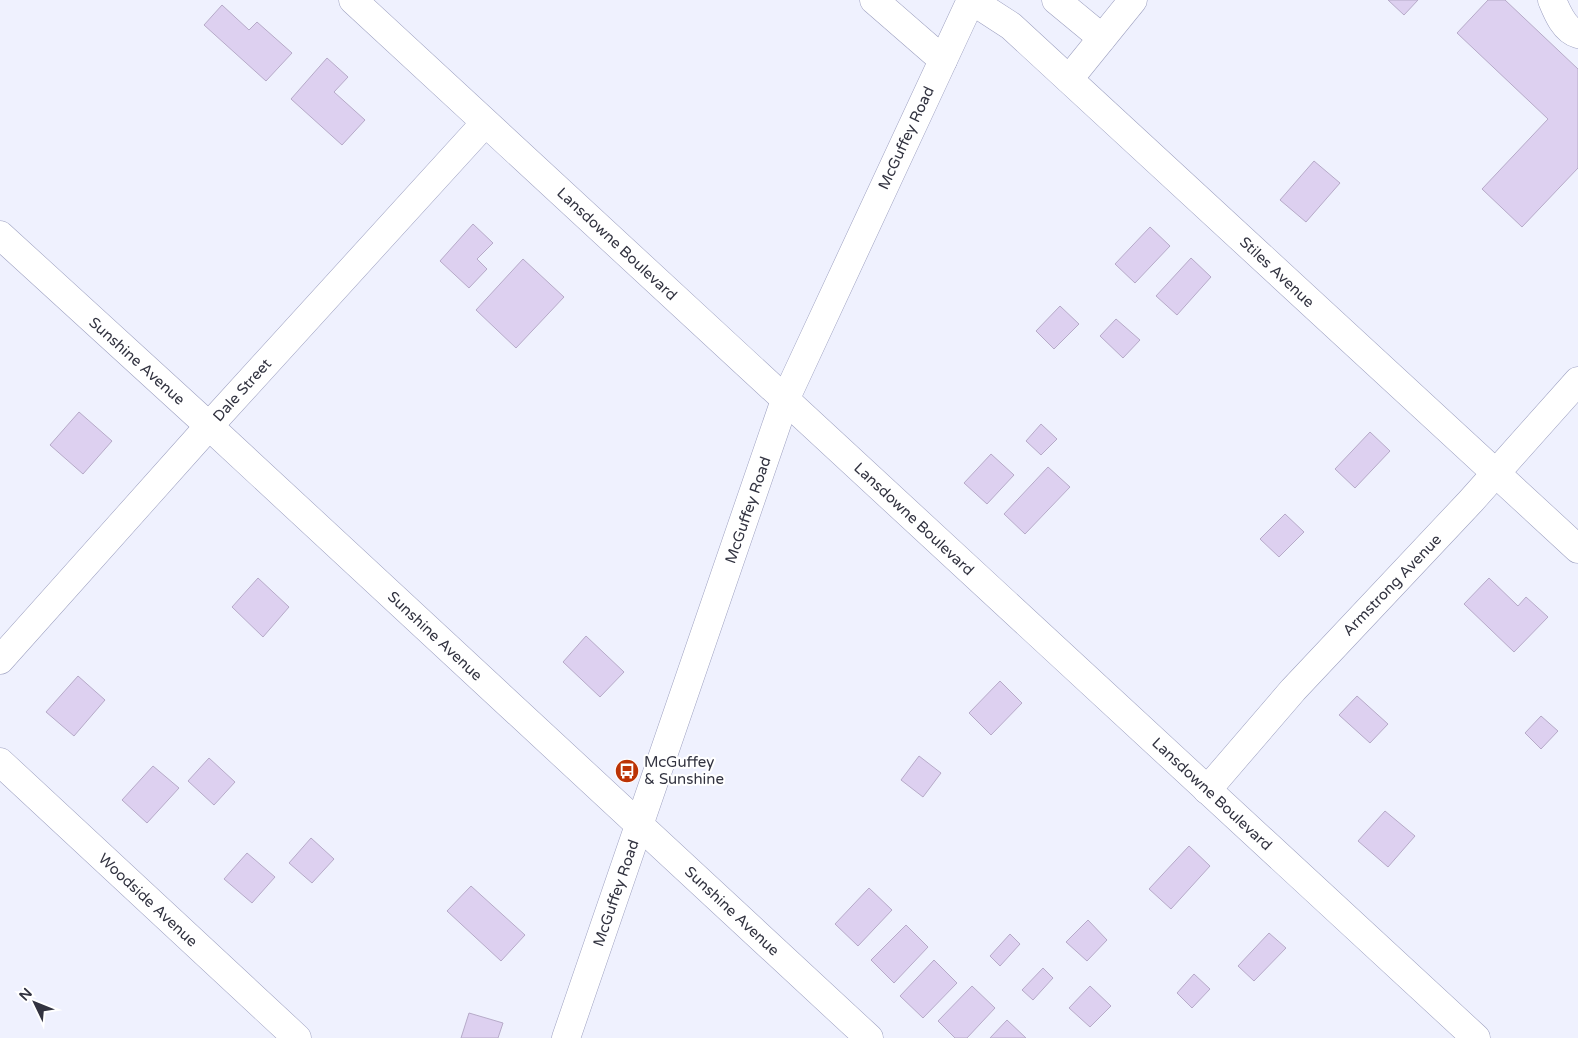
<svg xmlns="http://www.w3.org/2000/svg" width="1578" height="1038" font-family="'Varela Round',sans-serif">
  <style>
    .building { fill: #ddd0f0; stroke: #b6aac8 }
    .lines { fill: none; stroke-linecap: round; stroke-linejoin: round }
    .minor-casing { stroke: #9da0c0; stroke-width: 29 }
    .minor { stroke: #fff; stroke-width: 28 }
    .labels { text-anchor: middle; dominant-baseline: central; stroke-width: 4; stroke-linejoin: round; paint-order: stroke }
    .street-label { font-size: 15px; fill: #323340; stroke: #fff }
    .poi-label { font-size: 15px; fill: #323340; stroke: #fff; text-anchor: start }
  </style>
  <rect width="100%" height="100%" fill="#eff1fe"/>
  <g class="building">
    <polygon points="1388,0 1418,0 1404,15"/>
    <polygon points="1488,0 1505,0 1578,69 1578,168 1522,227 1482,189 1548,119 1457,33"/>
    <polygon points="222,5 249,30 257,22 292,53 266,81 204,25"/>
    <polygon points="327,58 348,77 334,92 365,120 342,145 291,99"/>
    <polygon points="1314,161 1340,183 1306,222 1280,200"/>
    <polygon points="473,224 493,243 477,259 487,269 469,288 440,261"/>
    <polygon points="1150,227 1170,246 1135,283 1115,264"/>
    <polygon points="1191,258 1211,277 1177,315 1156,296"/>
    <polygon points="523,259 564,297 516,348 476,310"/>
    <polygon points="1060,306 1079,324 1054,349 1036,331"/>
    <polygon points="1116,319 1140,340 1123,358 1100,336"/>
    <polygon points="79,412 112,441 83,474 50,445"/>
    <polygon points="1041,424 1057,439 1041,455 1026,441"/>
    <polygon points="1370,432 1390,451 1355,488 1335,469"/>
    <polygon points="991,454 1014,475 987,504 964,483"/>
    <polygon points="1048,467 1070,487 1025,534 1004,514"/>
    <polygon points="1285,514 1304,532 1279,557 1260,539"/>
    <polygon points="258,578 289,607 263,637 232,607"/>
    <polygon points="1489,578 1518,606 1526,597 1548,617 1514,652 1464,604"/>
    <polygon points="586,636 624,672 600,697 563,662"/>
    <polygon points="78,676 105,700 74,736 46,712"/>
    <polygon points="1000,681 1022,703 991,735 969,713"/>
    <polygon points="1357,696 1388,724 1370,743 1339,715"/>
    <polygon points="1541,716 1558,731 1541,749 1525,733"/>
    <polygon points="919,756 941,773 923,797 901,780"/>
    <polygon points="209,758 235,782 214,805 188,781"/>
    <polygon points="153,766 179,788 147,823 122,800"/>
    <polygon points="1385,811 1415,836 1388,867 1358,841"/>
    <polygon points="311,838 334,859 312,883 289,863"/>
    <polygon points="1189,846 1210,866 1171,909 1149,889"/>
    <polygon points="247,853 275,877 252,903 224,879"/>
    <polygon points="471,886 525,935 501,961 447,911"/>
    <polygon points="869,888 892,910 858,946 835,924"/>
    <polygon points="1088,920 1107,940 1087,961 1066,942"/>
    <polygon points="906,925 928,947 894,983 871,960"/>
    <polygon points="1269,933 1286,948 1254,981 1238,966"/>
    <polygon points="1010,934 1020,944 1000,966 990,956"/>
    <polygon points="934,960 957,983 923,1018 900,996"/>
    <polygon points="1043,968 1053,978 1033,1000 1022,990"/>
    <polygon points="1194,974 1210,989 1192,1008 1177,993"/>
    <polygon points="972,986 995,1008 967,1038 955,1038 938,1021"/>
    <polygon points="1090,986 1111,1006 1090,1027 1069,1008"/>
    <polygon points="469,1013 503,1023 498,1038 461,1038"/>
    <polygon points="1007,1020 1026,1038 990,1038"/>
  </g>
  <g class="lines">
    <g class="minor-casing">
      <g id="minor">
        <polyline points="353,0 1476,1038"/>
        <polyline points="874,0 943,60"/>
        <polyline points="971,0 1011,26 1578,549"/>
        <polyline points="1056,0 1102,38"/>
        <path d="M1552 0C1557 12 1564 30 1578 34"/>
        <polyline points="1069,79 1133,0"/>
        <polyline points="0,235 209,426 869,1038"/>
        <polyline points="0,660 209,426 485,123"/>
        <polyline points="0,762 297,1038"/>
        <polyline points="1207,790 1293,690 1471,501 1578,381"/>
        <polyline points="566,1038 785,400 971,0"/>
      </g>
    </g>
    <use href="#minor" class="minor"/>
  </g>
  <defs>
    <g id="bus-disc" transform="scale(1.25)"><circle r="9.5" fill="#bc3305" stroke="#fff"/><path d="M-5-6H5V4H4V6H2V4H-2V6H-4V4H-5ZM-3.5-4V0h7V-4ZM-3.5 1.2v1.5H-2V1.2ZM2 1.2v1.5H3.5V1.2Z" fill="#fff"/></g>
  </defs>
  <g fill-rule="evenodd">
    <use href="#bus-disc" x="627" y="771"/>
  </g>
  <g class="labels">
    <g class="street-label">
      <text transform="translate(906 138) rotate(-65)">McGuffey Road</text>
      <text transform="translate(617 244) rotate(43)">Lansdowne Boulevard</text>
      <text transform="translate(1277 272) rotate(43)">Stiles Avenue</text>
      <text transform="translate(137 361) rotate(42)">Sunshine Avenue</text>
      <text transform="translate(242 390) rotate(-48)">Dale Street</text>
      <text transform="translate(748 510) rotate(-71)">McGuffey Road</text>
      <text transform="translate(914 519) rotate(43)">Lansdowne Boulevard</text>
      <text transform="translate(1392 585) rotate(-46)">Armstrong Avenue</text>
      <text transform="translate(435 636) rotate(43)">Sunshine Avenue</text>
      <text transform="translate(1212 794) rotate(43)">Lansdowne Boulevard</text>
      <text transform="translate(616 893) rotate(-71)">McGuffey Road</text>
      <text transform="translate(148 900) rotate(43)">Woodside Avenue</text>
      <text transform="translate(732 911) rotate(43)">Sunshine Avenue</text>
    </g>
    <g class="poi-label">
      <text x="644" y="762">McGuffey<tspan x="644" dy="17">&amp; Sunshine</tspan></text>
    </g>
  </g>
  <g transform="translate(35 1003) rotate(313)" stroke="#ffffff" stroke-width="4" paint-order="stroke">
  <path d="M0-4L9 19L0 12L-9 19Z" fill="#323340"/>
  <text y="-8" font-size="14" font-weight="bold" text-anchor="middle" fill="#323340">N</text>
  </g>
</svg>
